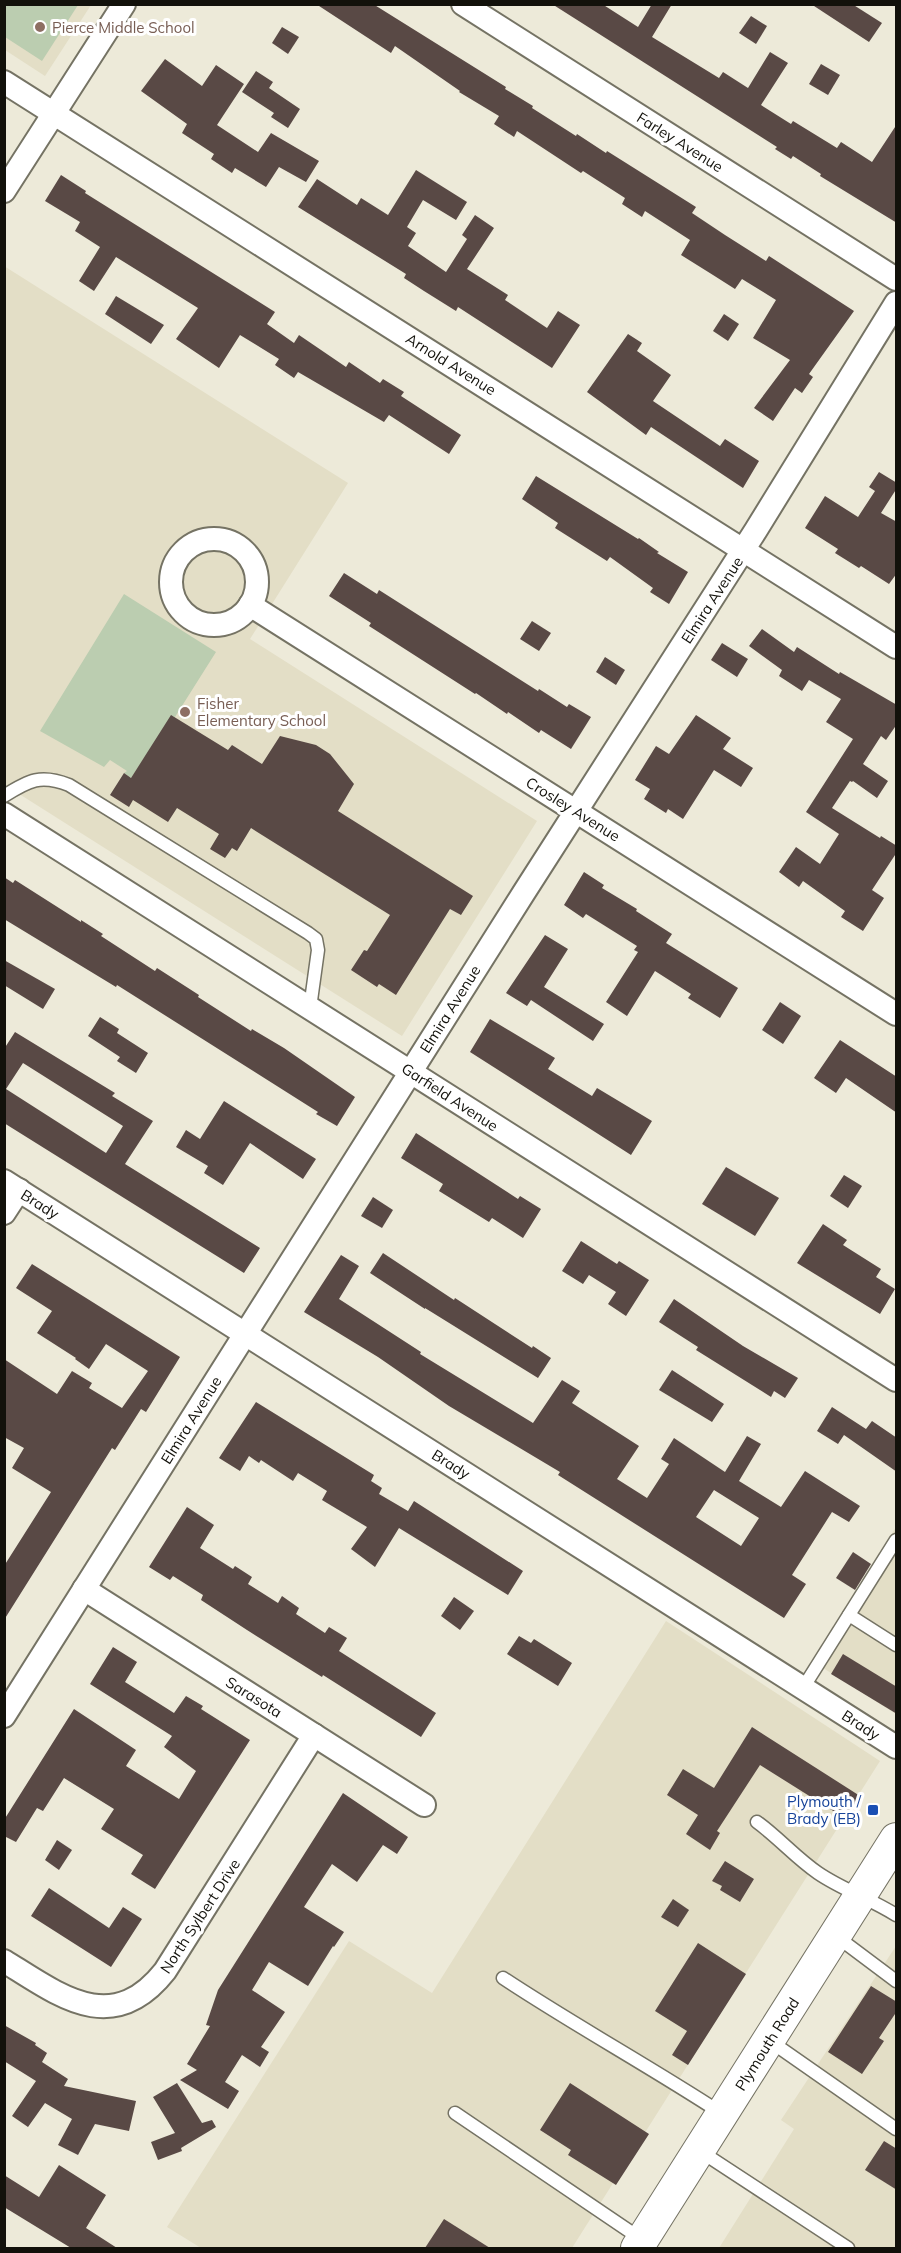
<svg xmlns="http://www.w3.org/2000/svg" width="901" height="2253" font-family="Mulish,sans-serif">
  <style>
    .built { fill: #e3dec6 }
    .green { fill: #bbcdb0 }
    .building { fill: #594945; fill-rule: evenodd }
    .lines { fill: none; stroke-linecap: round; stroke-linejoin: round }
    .service-casing { stroke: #757364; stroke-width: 15 }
    .minor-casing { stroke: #757364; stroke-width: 26 }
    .secondary-casing { stroke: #757364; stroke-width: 34 }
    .service { stroke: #fff; stroke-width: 12 }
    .minor { stroke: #fff; stroke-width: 22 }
    .secondary { stroke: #fff; stroke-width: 32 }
    .education-dot { fill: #8d6e63; stroke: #fff; stroke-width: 2 }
    .transit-dot { fill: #1a4fb4; stroke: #fff; stroke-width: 2 }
    .labels { text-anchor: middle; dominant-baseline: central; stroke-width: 6; stroke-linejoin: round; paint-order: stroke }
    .education-label { font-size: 15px; fill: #785e54; stroke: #fff; text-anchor: start }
    .street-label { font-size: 15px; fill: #12110b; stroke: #fff }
    .transit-label { font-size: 15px; fill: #164399; stroke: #fff; text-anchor: end }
  </style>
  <rect width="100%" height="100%" fill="#edead9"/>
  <g class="built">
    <polygon points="4,5 91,5 45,76 5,50"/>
    <polygon points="4,266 348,483 250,639 537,821 402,1036 5,785"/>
    <polygon points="896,1527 896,1714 812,1661"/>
    <polygon points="666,1621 880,1761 572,2248 201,2248 167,2227 349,1941 432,1993"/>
    <polygon points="896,1946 896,2248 719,2248 794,2129 781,2120"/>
  </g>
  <g class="green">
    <polygon points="4,5 5,4 78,5 42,61 5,37"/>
    <polygon points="124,594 216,652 175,717 172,716 131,778 124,773 127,771 110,760 104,767 40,731"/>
  </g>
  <g class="building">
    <polygon points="316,4 373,4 506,87 505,89 533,106 532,108 576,136 577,134 606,153 607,151 696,207 692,213 725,235 766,261 769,256 854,311 809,374 813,377 802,393 795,388 773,421 754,408 790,360 753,338 776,300 742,279 735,289 713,275 681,255 690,240 645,211 642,217 622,204 625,198 583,171 581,173 517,131 514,137 494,124 499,116 459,92 460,91 395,46 391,53"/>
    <polygon points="552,4 602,4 638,27 652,4 672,4 652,37 719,78 723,72 748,88 770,52 788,63 761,105 791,124 793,121 837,148 841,142 872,162 897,124 897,223 820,176 821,174 793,156 791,159 775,149 777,147"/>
    <polygon points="811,4 852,4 882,23 869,42"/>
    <polygon points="751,16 767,26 756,44 739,33"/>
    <polygon points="282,27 299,37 288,54 272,43"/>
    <polygon points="165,59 202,86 216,65 244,84 217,125 258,152 271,133 319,161 306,182 279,167 266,187 235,168 232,173 211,159 214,154 182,133 187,124 141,91"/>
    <polygon points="821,64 840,75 828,95 809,84"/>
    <polygon points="256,71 273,82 269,88 300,109 288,128 271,117 274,113 242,92"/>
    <polygon points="416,170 467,202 456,220 423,200 407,227 416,233 408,246 446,272 467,239 462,235 475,215 494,228 467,269 508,295 505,300 547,328 558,311 580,325 552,368 458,307 456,311 424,291 404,278 406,274 298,207 317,179 357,205 361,198 388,215"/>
    <polygon points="61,175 86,191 85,193 275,312 267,324 294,343 299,335 346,367 349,362 380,383 383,379 404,392 401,396 461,435 449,454 389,415 384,422 298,372 294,378 275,365 279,359 240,335 219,368 176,339 198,308 116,257 94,291 79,281 100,247 75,231 80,222 45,201"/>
    <polygon points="116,296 164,325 151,344 105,314"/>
    <polygon points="724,314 739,324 728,341 713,331"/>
    <polygon points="628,334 642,343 637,351 671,375 653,401 720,446 725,439 759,461 743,488 651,427 646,435 587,392"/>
    <polygon points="879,472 897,483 897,488 881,513 897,522 897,573 889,584 861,566 859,568 835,553 838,549 805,528 825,496 858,517 875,491 869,487"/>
    <polygon points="536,476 638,539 639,538 659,552 657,553 688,572 669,604 650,592 653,588 610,557 607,561 555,528 558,523 522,499"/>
    <polygon points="344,573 377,594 379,590 538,691 539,689 567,707 569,704 591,717 571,749 541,730 539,733 508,712 507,714 476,693 475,694 369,626 371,623 329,596"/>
    <polygon points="532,621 551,633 539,651 520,639"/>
    <polygon points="762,629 794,652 797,647 839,674 840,672 897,705 897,724 886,740 881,736 863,764 888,781 877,798 853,781 852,782 850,781 832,808 880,838 881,836 897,846 897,852 872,890 884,898 863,931 841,917 845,911 803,881 799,887 779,872 796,847 820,864 839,834 806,812 853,739 826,722 841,699 809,680 802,691 779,676 782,670 749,646"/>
    <polygon points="722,643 748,659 737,677 711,660"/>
    <polygon points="605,657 625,670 616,685 596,672"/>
    <polygon points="171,715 228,750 232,745 262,764 280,736 316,745 330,754 354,784 338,811 473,896 461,915 450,909 396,995 379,984 377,987 351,970 364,950 367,951 390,915 251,828 237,851 232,848 225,858 210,849 219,834 177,808 168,822 133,800 129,807 110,795 124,773 131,778"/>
    <polygon points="696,715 731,738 723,749 753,768 741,787 714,770 683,819 668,809 666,813 644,799 650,789 635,780 656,746 669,754"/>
    <polygon points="584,872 604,885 602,888 637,909 636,911 672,934 666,943 738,988 720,1018 688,998 691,994 655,971 627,1016 606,1002 638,952 634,950 637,946 586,914 583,918 564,905"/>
    <polygon points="4,877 13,883 15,880 81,922 81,920 103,934 101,936 155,971 157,968 199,995 198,997 251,1031 252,1029 284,1048 355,1097 337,1126 316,1114 318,1112 117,985 116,987 4,919"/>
    <polygon points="545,935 568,949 544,987 604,1024 593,1041 531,1000 527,1006 506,993"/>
    <polygon points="4,960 55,989 43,1009 4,985"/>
    <polygon points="780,1002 801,1016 783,1044 762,1030"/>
    <polygon points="100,1017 119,1029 117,1033 148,1053 136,1073 117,1061 120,1057 88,1036"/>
    <polygon points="490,1019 555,1058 548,1069 592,1096 597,1088 652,1121 631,1155 470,1052"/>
    <path d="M15 1032 115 1093 112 1096 153 1121 125 1164 260 1248 244 1273 4 1123V1049ZM23 1063 123 1126 106 1153 6 1089Z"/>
    <polygon points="840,1040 897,1077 897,1113 846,1078 836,1093 814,1078"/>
    <polygon points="224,1101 316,1159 303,1179 250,1143 223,1185 204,1173 208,1166 176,1147 186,1130 200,1139"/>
    <polygon points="416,1133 518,1199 520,1196 541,1209 523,1238 492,1218 489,1222 439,1191 443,1184 401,1158"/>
    <polygon points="726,1167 779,1198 755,1236 702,1204"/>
    <polygon points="844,1175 862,1186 848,1208 830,1196"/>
    <polygon points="373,1197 393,1210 382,1228 361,1216"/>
    <polygon points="823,1224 847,1240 843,1245 881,1269 876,1277 895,1289 880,1314 797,1263"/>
    <polygon points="581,1241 617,1264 619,1261 649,1280 626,1316 608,1304 616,1292 589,1275 583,1284 562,1271"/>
    <polygon points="383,1253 454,1300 455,1298 532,1348 533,1346 551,1358 538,1378 425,1308 425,1309 370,1273"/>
    <path d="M341 1255 359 1266 339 1299 421 1352 420 1354 533 1423 562 1380 580 1391 572 1403 639 1446 617 1479 647 1498 669 1464 661 1459 674 1438 725 1472 747 1436 761 1444 739 1481 781 1507 805 1471 860 1506 849 1522 832 1512 792 1575 806 1584 784 1618 558 1475 560 1472 449 1406 378 1357 304 1312ZM714 1490 759 1518 741 1546 696 1517Z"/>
    <polygon points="32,1264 180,1357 146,1412 141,1409 115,1450 112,1448 4,1620 4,1566 51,1492 12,1468 24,1448 4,1437 4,1359 57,1394 72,1371 92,1383 89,1388 122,1408 148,1371 106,1344 89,1369 75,1359 76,1358 37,1333 52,1311 16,1288"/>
    <polygon points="674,1299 743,1346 798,1378 785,1398 774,1391 771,1397 696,1350 698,1347 659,1322"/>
    <polygon points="672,1370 724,1404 712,1422 659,1390"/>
    <polygon points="256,1402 374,1475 371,1481 382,1488 379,1494 408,1511 414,1501 523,1571 508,1595 399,1528 375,1567 351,1549 367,1527 322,1500 327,1491 298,1473 293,1481 261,1460 259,1463 249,1456 240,1471 219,1458"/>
    <polygon points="832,1407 866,1429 872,1421 897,1438 897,1472 844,1435 838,1444 817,1431"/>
    <polygon points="187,1507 214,1525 200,1548 233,1569 235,1566 252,1577 248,1584 278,1603 282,1596 299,1608 296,1614 325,1633 329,1627 347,1638 339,1651 436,1713 421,1737 323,1675 322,1677 247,1630 201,1600 203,1595 173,1576 170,1580 149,1567"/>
    <polygon points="853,1552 871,1564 855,1590 836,1578"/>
    <polygon points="454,1597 474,1611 460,1630 441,1616"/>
    <polygon points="519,1636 531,1643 534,1639 572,1663 558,1686 507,1654"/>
    <polygon points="113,1647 137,1662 125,1682 174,1713 186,1696 203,1706 201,1709 250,1740 155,1889 131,1874 143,1855 101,1829 114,1809 64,1778 43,1811 37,1808 16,1842 4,1836 4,1820 74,1709 136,1750 126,1766 179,1799 196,1771 164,1747 172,1736 90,1684"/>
    <polygon points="843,1654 897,1687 897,1714 831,1674"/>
    <polygon points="752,1727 860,1796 846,1819 760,1765 717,1831 720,1833 710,1850 686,1834 698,1815 667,1795 683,1769 714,1788"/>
    <polygon points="343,1793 408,1837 397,1854 383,1845 357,1882 332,1864 304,1907 344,1932 334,1947 333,1946 308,1986 269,1962 252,1990 285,2012 261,2047 269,2052 260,2067 242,2055 225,2082 239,2091 228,2109 180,2080 197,2070 187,2064 210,2026 206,2025 218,1990"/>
    <polygon points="57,1840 72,1850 59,1870 45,1860"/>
    <polygon points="725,1861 754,1879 740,1902 720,1890 722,1886 712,1881"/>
    <polygon points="49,1888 109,1928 123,1907 142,1919 111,1967 31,1916"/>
    <polygon points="673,1899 689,1910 678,1927 661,1917"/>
    <polygon points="698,1943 746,1974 688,2065 672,2055 687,2031 655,2011"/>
    <polygon points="871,1986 897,2002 897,2011 879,2038 884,2041 862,2074 828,2052"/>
    <polygon points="4,2025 36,2043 35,2045 47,2053 42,2062 68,2079 64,2086 136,2101 129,2131 95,2124 78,2155 58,2145 72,2119 45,2103 28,2127 12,2116 36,2081 4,2061"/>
    <polygon points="177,2083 202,2123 212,2120 216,2127 181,2148 182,2151 158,2160 151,2142 175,2133 153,2097"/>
    <polygon points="570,2083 649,2134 616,2185 568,2155 571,2150 540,2130"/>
    <polygon points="884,2141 897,2149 897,2190 865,2170"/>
    <polygon points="59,2165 106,2195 86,2228 117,2248 71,2248 4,2207 4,2175 39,2197"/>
    <polygon points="444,2219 490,2248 425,2248"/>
  </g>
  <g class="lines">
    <g class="service-casing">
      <g id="service">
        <path d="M4 796C29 780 41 774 69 785L308 933 316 939 318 950 310 1008"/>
        <polyline points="849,1615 896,1645"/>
        <polyline points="803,1688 896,1540"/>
        <path d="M757 1822C779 1838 796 1858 818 1873 843 1890 871 1899 896 1915"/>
        <polyline points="836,1936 896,1981"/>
        <path d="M503 1978C574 2025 649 2066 721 2113"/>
        <polyline points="770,2041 896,2129"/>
        <polyline points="455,2113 641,2239"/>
        <polyline points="700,2151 848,2248"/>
      </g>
    </g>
    <g class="minor-casing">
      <g id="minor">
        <polyline points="463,4 896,279"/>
        <polyline points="4,82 896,647"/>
        <polyline points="4,191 124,4"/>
        <circle cx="214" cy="582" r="43"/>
        <polyline points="250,605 896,1014"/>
        <polyline points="4,814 896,1380"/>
        <polyline points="4,1181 896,1747"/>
        <polyline points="4,1213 19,1190"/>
        <polyline points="84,1589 424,1805"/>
        <polyline points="4,1716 523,894 756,530 896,303"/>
        <path d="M4 1961C59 1995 112 2038 165 1971L314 1735"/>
      </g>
    </g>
    <g class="secondary-casing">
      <polyline id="secondary" points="637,2248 896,1839"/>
    </g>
    <use href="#service" class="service"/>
    <use href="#minor" class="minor"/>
    <use href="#secondary" class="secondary"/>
  </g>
  <g class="education-dot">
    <circle cx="40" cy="27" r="6"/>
    <circle cx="185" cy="712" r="6"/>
  </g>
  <rect class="transit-dot" x="867" y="1804" width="12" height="12" rx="3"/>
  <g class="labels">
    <g class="education-label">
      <text x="52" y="27">Pierce Middle School</text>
      <text x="197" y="703">Fisher<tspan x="197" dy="17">Elementary School</tspan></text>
    </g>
    <g class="street-label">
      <text transform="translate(680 142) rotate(32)">Farley Avenue</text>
      <text transform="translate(451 364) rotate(32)">Arnold Avenue</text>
      <text transform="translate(712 600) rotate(-57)">Elmira Avenue</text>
      <text transform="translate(573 809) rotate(32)">Crosley Avenue</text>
      <text transform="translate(450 1009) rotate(-58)">Elmira Avenue</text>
      <text transform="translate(450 1097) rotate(33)">Garfield Avenue</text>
      <text transform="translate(40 1204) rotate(32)">Brady</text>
      <text transform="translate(191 1420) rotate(-58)">Elmira Avenue</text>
      <text transform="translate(451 1464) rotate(32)">Brady</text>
      <text transform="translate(254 1697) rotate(32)">Sarasota</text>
      <text transform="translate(861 1725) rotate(33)">Brady</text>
      <text transform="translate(200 1916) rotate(-57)">North Sylbert Drive</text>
      <text transform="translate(767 2044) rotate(-58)">Plymouth Road</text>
    </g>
    <g class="transit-label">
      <text x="861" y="1801">Plymouth /<tspan x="861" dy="17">Brady (EB)</tspan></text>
    </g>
  </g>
  <rect width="901" height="2253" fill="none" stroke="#12110b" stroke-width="12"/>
</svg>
